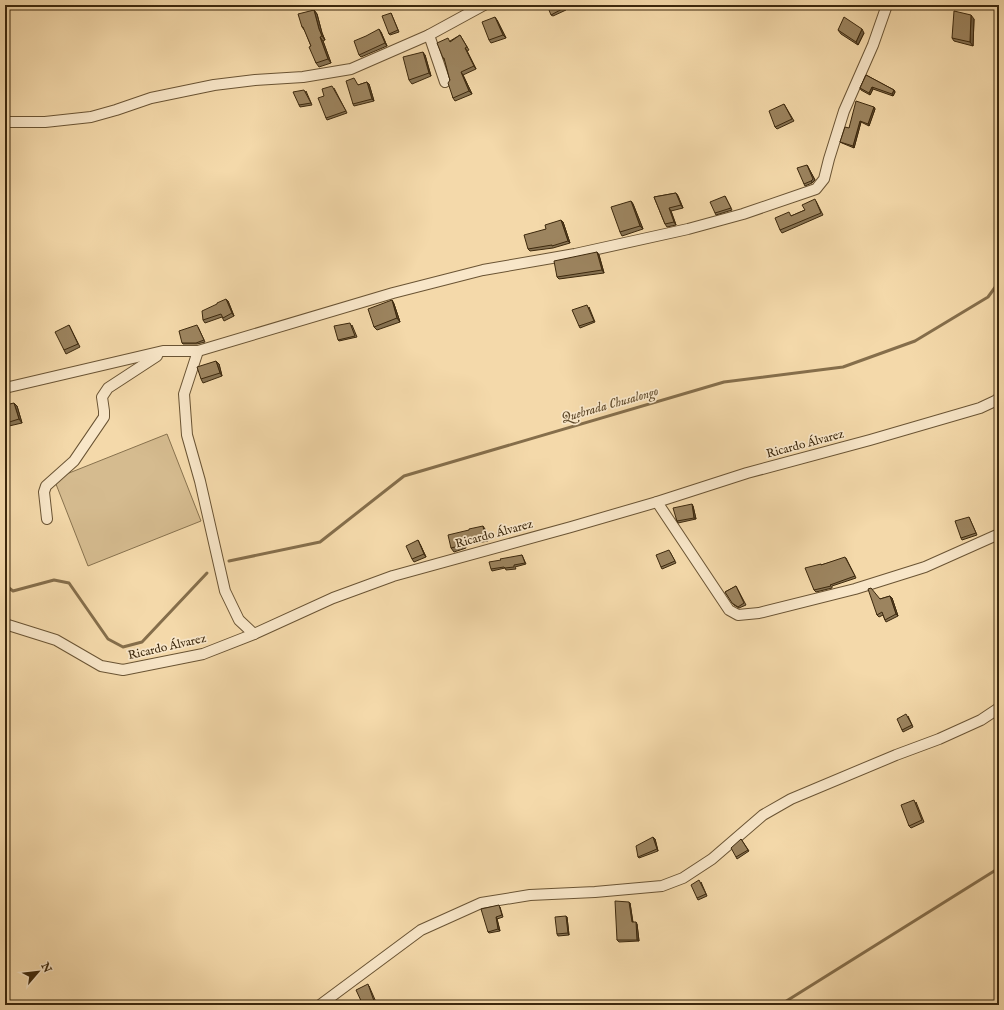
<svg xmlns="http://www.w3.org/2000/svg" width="1004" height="1010" font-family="'IM FELL English',serif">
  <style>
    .green { fill: #d5bb8f; stroke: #88724e }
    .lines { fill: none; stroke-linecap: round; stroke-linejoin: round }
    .stream { stroke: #856e4b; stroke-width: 3 }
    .street-casing { stroke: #6a5434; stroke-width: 12 }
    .street { stroke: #f8e6c8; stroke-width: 10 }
    .wall { fill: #867252; stroke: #3c280d }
    .shaded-wall { fill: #6d5c42; stroke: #3c280d }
    .building { fill: #9c845f; stroke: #3c280d }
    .labels { text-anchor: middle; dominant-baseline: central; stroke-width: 3.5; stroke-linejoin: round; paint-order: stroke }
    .street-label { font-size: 12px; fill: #3c280d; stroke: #f8e6c8 }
    .water-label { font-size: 13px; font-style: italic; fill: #604b2c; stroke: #f8e6c8 }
  </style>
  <rect width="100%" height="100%" fill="#f4d9aa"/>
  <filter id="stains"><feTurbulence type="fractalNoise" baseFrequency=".005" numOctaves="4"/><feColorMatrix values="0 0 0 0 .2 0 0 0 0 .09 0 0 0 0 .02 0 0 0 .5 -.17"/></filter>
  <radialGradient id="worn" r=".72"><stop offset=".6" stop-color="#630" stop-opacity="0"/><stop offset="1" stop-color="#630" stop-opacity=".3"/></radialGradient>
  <polygon class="green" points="167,434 201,521 88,566 54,479"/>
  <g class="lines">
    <g class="stream">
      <polyline points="229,561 320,542 404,476 724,382 843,367 915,341 988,297 999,282"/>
      <polyline points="5,585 13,591 54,580 69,583 108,639 123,647 142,642 207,573"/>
      <polyline points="780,1005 999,868"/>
    </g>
    <g class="street-casing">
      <g id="street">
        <polyline points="429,35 445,82"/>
        <polyline points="5,122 45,122 91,117 116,110 151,98 214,85 255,80 303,77 351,69 429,35 484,5"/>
        <polyline points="198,351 184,394 187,435 200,481 225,591 239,620 254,634"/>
        <polyline points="5,388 163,351 198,351 393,293 483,270 575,254 688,229 743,214 816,189 824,179 829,159 844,111 873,45 887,5"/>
        <polyline points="657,502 729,610 738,615 759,613 855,589 925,567 999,534"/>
        <polyline points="47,519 44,492 46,486 74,461 104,417 104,411 102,397 108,388 157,356"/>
        <polyline points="5,624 56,640 101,666 123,670 203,654 254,634 333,598 393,576 571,527 657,502 747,473 870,440 980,408 995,401 999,398"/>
        <polyline points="320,1005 421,930 481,903 530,895 595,892 662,886 683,878 712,859 763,815 791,799 896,755 939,739 981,720 999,708"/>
      </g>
    </g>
    <use href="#street" class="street"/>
  </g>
  <g class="wall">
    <polygon points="563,5 566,10 553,16 551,15"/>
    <polygon points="860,5 867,5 862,8"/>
    <polygon points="314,10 317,14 322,33 325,40 323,41 331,63 319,67 316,63 311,46 305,31 302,27"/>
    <polygon points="391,13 399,32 390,35 389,34"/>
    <polygon points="974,19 973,46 954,41 952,38"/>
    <polygon points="497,20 506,38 491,43 489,40"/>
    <polygon points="838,30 864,33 858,45 841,34"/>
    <polygon points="381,32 387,46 361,57 359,55"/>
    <polygon points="460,35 469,50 467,51 476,69 463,75 472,94 455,101 453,98 450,80 445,61 443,58 450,41"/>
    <polygon points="425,55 431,76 412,84 409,80"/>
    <polygon points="866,75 894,90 895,92 893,96 873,89 870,95 861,90 860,88"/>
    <polygon points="367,82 369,84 374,101 354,106 353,104 358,85"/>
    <polygon points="334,88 347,113 327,120 326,118 324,96"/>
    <polygon points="306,91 312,105 300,107 299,105"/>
    <polygon points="784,104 794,121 777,129 775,127"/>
    <polygon points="874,107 875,109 869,126 861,122 854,148 842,143 840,142 849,128"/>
    <polygon points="807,165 815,180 812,183 805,186 804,184"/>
    <polygon points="676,193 678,196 683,208 671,211 676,225 667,227 665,224 654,197"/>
    <polygon points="725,196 732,210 716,215 715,213"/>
    <polygon points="631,201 633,204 643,229 622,236 620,232"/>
    <polygon points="816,201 823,215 782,233 780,230 791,216 805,210"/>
    <polygon points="563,222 570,243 553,248 530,251 528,249 546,229"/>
    <polygon points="597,252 599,255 604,273 559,279 557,277"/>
    <polygon points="392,300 394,304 400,322 377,330 374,327"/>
    <polygon points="228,301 234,316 224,321 222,317 205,323 203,320"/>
    <polygon points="589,307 595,322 580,328 579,326"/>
    <polygon points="69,325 80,347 66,354 64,350"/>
    <polygon points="352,325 357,337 339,341 338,340"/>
    <polygon points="198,327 205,342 197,344 183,344 182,343"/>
    <polygon points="216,361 219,364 222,376 203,383 201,379"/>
    <polygon points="14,403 17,406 22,423 9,426 6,423"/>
    <polygon points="693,506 696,519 678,523 676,518"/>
    <polygon points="969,517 977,535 962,540 961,538"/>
    <polygon points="485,529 488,541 465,545 466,548 454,552 451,548"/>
    <polygon points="420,544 426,557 414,562 412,559"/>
    <polygon points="670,552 676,563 662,569 661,567"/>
    <polygon points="522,555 526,564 515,567 516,569 506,570 505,568 492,571 491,569"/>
    <polygon points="846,558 856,578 832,586 832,588 816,592 814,590 821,565"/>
    <polygon points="736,586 746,605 739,608 734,605 725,592"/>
    <polygon points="890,596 892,598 898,616 886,622 885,620 883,615 879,617 877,615 880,599"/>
    <polygon points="908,716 913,727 903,732 902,730"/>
    <polygon points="916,802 924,822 911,828 909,826"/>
    <polygon points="653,837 655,839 658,851 639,858 638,857"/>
    <polygon points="741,839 749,851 737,859 736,857"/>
    <polygon points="701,882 707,896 698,900 697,898"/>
    <polygon points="630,903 633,922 637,924 639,941 619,942 617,940"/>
    <polygon points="500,907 503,917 497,919 500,931 489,933 488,932"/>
    <polygon points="566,916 567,917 569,935 558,936 557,934"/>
    <polygon points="369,986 376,1002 370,1005 363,1005"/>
  </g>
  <g class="shaded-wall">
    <polygon points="314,10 317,14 322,33 325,40 322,36 319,29"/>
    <polygon points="971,15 974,19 973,46 970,42"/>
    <polygon points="495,17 497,20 506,38 503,35"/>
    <polygon points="379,29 381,32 387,46 385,43"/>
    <polygon points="862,29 864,33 858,45 856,42"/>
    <polygon points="320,37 323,41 331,63 328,59"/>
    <polygon points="465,48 467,51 476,69 474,66"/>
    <polygon points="423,52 425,55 431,76 429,73"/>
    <polygon points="461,72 463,75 472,94 469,91"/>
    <polygon points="367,82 369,84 374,101 372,99"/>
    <polygon points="872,87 873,89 870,95 869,93"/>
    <polygon points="894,90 895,92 893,96 892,94"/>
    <polygon points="874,107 875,109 869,126 868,124"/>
    <polygon points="860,121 861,122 854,148 853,146"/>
    <polygon points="807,165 815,180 812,183 811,181"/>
    <polygon points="676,193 678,196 683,208 681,205"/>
    <polygon points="631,201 633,204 643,229 640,226"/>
    <polygon points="669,208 671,211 676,225 674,222"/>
    <polygon points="561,220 563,222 570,243 568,241"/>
    <polygon points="597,252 599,255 604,273 602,270"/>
    <polygon points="226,299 228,301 234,316 232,313"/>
    <polygon points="392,300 394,304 400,322 397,318"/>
    <polygon points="216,361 219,364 222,376 220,373"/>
    <polygon points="14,403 17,406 22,423 19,419"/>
    <polygon points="692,504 693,506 696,519 694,518"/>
    <polygon points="483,526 485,529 488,541 485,537"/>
    <polygon points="418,540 420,544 426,557 424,554"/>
    <polygon points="890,596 892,598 898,616 896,614"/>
    <polygon points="653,837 655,839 658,851 657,849"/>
    <polygon points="629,902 630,903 633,924 632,922"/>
    <polygon points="566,916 567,917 569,935 568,933"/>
    <polygon points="496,917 497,919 500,931 498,929"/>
    <polygon points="636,922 637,924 639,941 637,940"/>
  </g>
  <g class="building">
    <polygon points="547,5 563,5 564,8 551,15"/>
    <polygon points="314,10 319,29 322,36 320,37 328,59 316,63 309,47 311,46 303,27 302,27 298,14"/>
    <polygon points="954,11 971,15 970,42 952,38"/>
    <polygon points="391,13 398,30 389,34 382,16"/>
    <polygon points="495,17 503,35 489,40 482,22"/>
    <polygon points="844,17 862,29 856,42 838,30"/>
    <polygon points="379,29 385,43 359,55 354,41 366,36"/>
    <polygon points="460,35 467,47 465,48 474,66 461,72 469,91 453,98 448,83 450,80 449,77 444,58 443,58 437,43 448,38 450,42"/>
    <polygon points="423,52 429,73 409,80 403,57"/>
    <polygon points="866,75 894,90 892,94 872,87 869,93 860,88"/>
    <polygon points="354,78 358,85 367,82 372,99 353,104 346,81"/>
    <polygon points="332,86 346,111 326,118 318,98 324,96 322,89"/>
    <polygon points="304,90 311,103 299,105 293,92"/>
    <polygon points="856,101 874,107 868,124 860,121 853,146 840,142 845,127 849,128"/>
    <polygon points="784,104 792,119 775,127 769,111"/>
    <polygon points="807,165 813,179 811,181 804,184 797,168"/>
    <polygon points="676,193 681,205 669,208 674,222 665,224 654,197"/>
    <polygon points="725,196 731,208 715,213 710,202"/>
    <polygon points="815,199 821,213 780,230 775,218 789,212 791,216 805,210 802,205"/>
    <polygon points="631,201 640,226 620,232 611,207"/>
    <polygon points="561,220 568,241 552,246 552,245 528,249 524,235 546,229 545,225"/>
    <polygon points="597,252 602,270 557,277 554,261"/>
    <polygon points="226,299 232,313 223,318 221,314 203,320 202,311 217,304 217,303"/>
    <polygon points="392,300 397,318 374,327 368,309"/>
    <polygon points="587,305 594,321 579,326 572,310"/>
    <polygon points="350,323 355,336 338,340 334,326"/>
    <polygon points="69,325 78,344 64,350 55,332"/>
    <polygon points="197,325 204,340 196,343 182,343 179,331"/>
    <polygon points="216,361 220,373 201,379 197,367"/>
    <polygon points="14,403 19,419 6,423 5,418 5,405"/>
    <polygon points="692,504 694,518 677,521 676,518 673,508"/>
    <polygon points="969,517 976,533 961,538 955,521"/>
    <polygon points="483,526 485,537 463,542 463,545 451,548 448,535 469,530 469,529"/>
    <polygon points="418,540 424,554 412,559 406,546"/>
    <polygon points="669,550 675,561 661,567 656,555"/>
    <polygon points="522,555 525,563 514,565 514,567 505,568 504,567 491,569 489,562 501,560 500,559"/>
    <polygon points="845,557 855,576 830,585 831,586 814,590 805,568 821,564 821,565"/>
    <polygon points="736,586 744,603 738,607 732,603 725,592"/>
    <polygon points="871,588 880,599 890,596 896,614 885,620 882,612 877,615 868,589"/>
    <polygon points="906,714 912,725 902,730 897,719"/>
    <polygon points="914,800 922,820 909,826 901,805"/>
    <polygon points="653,837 657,849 638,857 636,846"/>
    <polygon points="741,839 748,850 736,857 731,848"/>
    <polygon points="699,880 706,894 697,898 691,885"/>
    <polygon points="615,901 629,902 632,922 636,922 637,940 617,940"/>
    <polygon points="499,905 502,915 496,917 498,929 488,932 481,909"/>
    <polygon points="566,916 568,933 557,934 555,917"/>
    <polygon points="368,984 374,1001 366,1005 363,1005 356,990"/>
  </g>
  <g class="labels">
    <g class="street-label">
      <text transform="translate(805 444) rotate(-15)">Ricardo Álvarez</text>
      <text transform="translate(494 534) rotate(-15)">Ricardo Álvarez</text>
      <text transform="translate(167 647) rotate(-13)">Ricardo Álvarez</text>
    </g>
    <g class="water-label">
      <text transform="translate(610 405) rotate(-16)">Quebrada Chusalongo</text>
    </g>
  </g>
  <rect width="1004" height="1010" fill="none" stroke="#f4d9aa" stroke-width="20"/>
  <rect x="6" y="6" width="992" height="998" fill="none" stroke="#3c280d" stroke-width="2"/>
  <rect x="10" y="10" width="984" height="990" fill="none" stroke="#3c280d"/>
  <g transform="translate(38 972) rotate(62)" stroke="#f8e6c8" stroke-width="3" paint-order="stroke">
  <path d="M0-3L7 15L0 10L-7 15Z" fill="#3c280d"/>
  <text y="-6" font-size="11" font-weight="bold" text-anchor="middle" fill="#3c280d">N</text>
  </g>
  <rect width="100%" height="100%" filter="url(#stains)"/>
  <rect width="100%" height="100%" fill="url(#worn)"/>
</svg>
